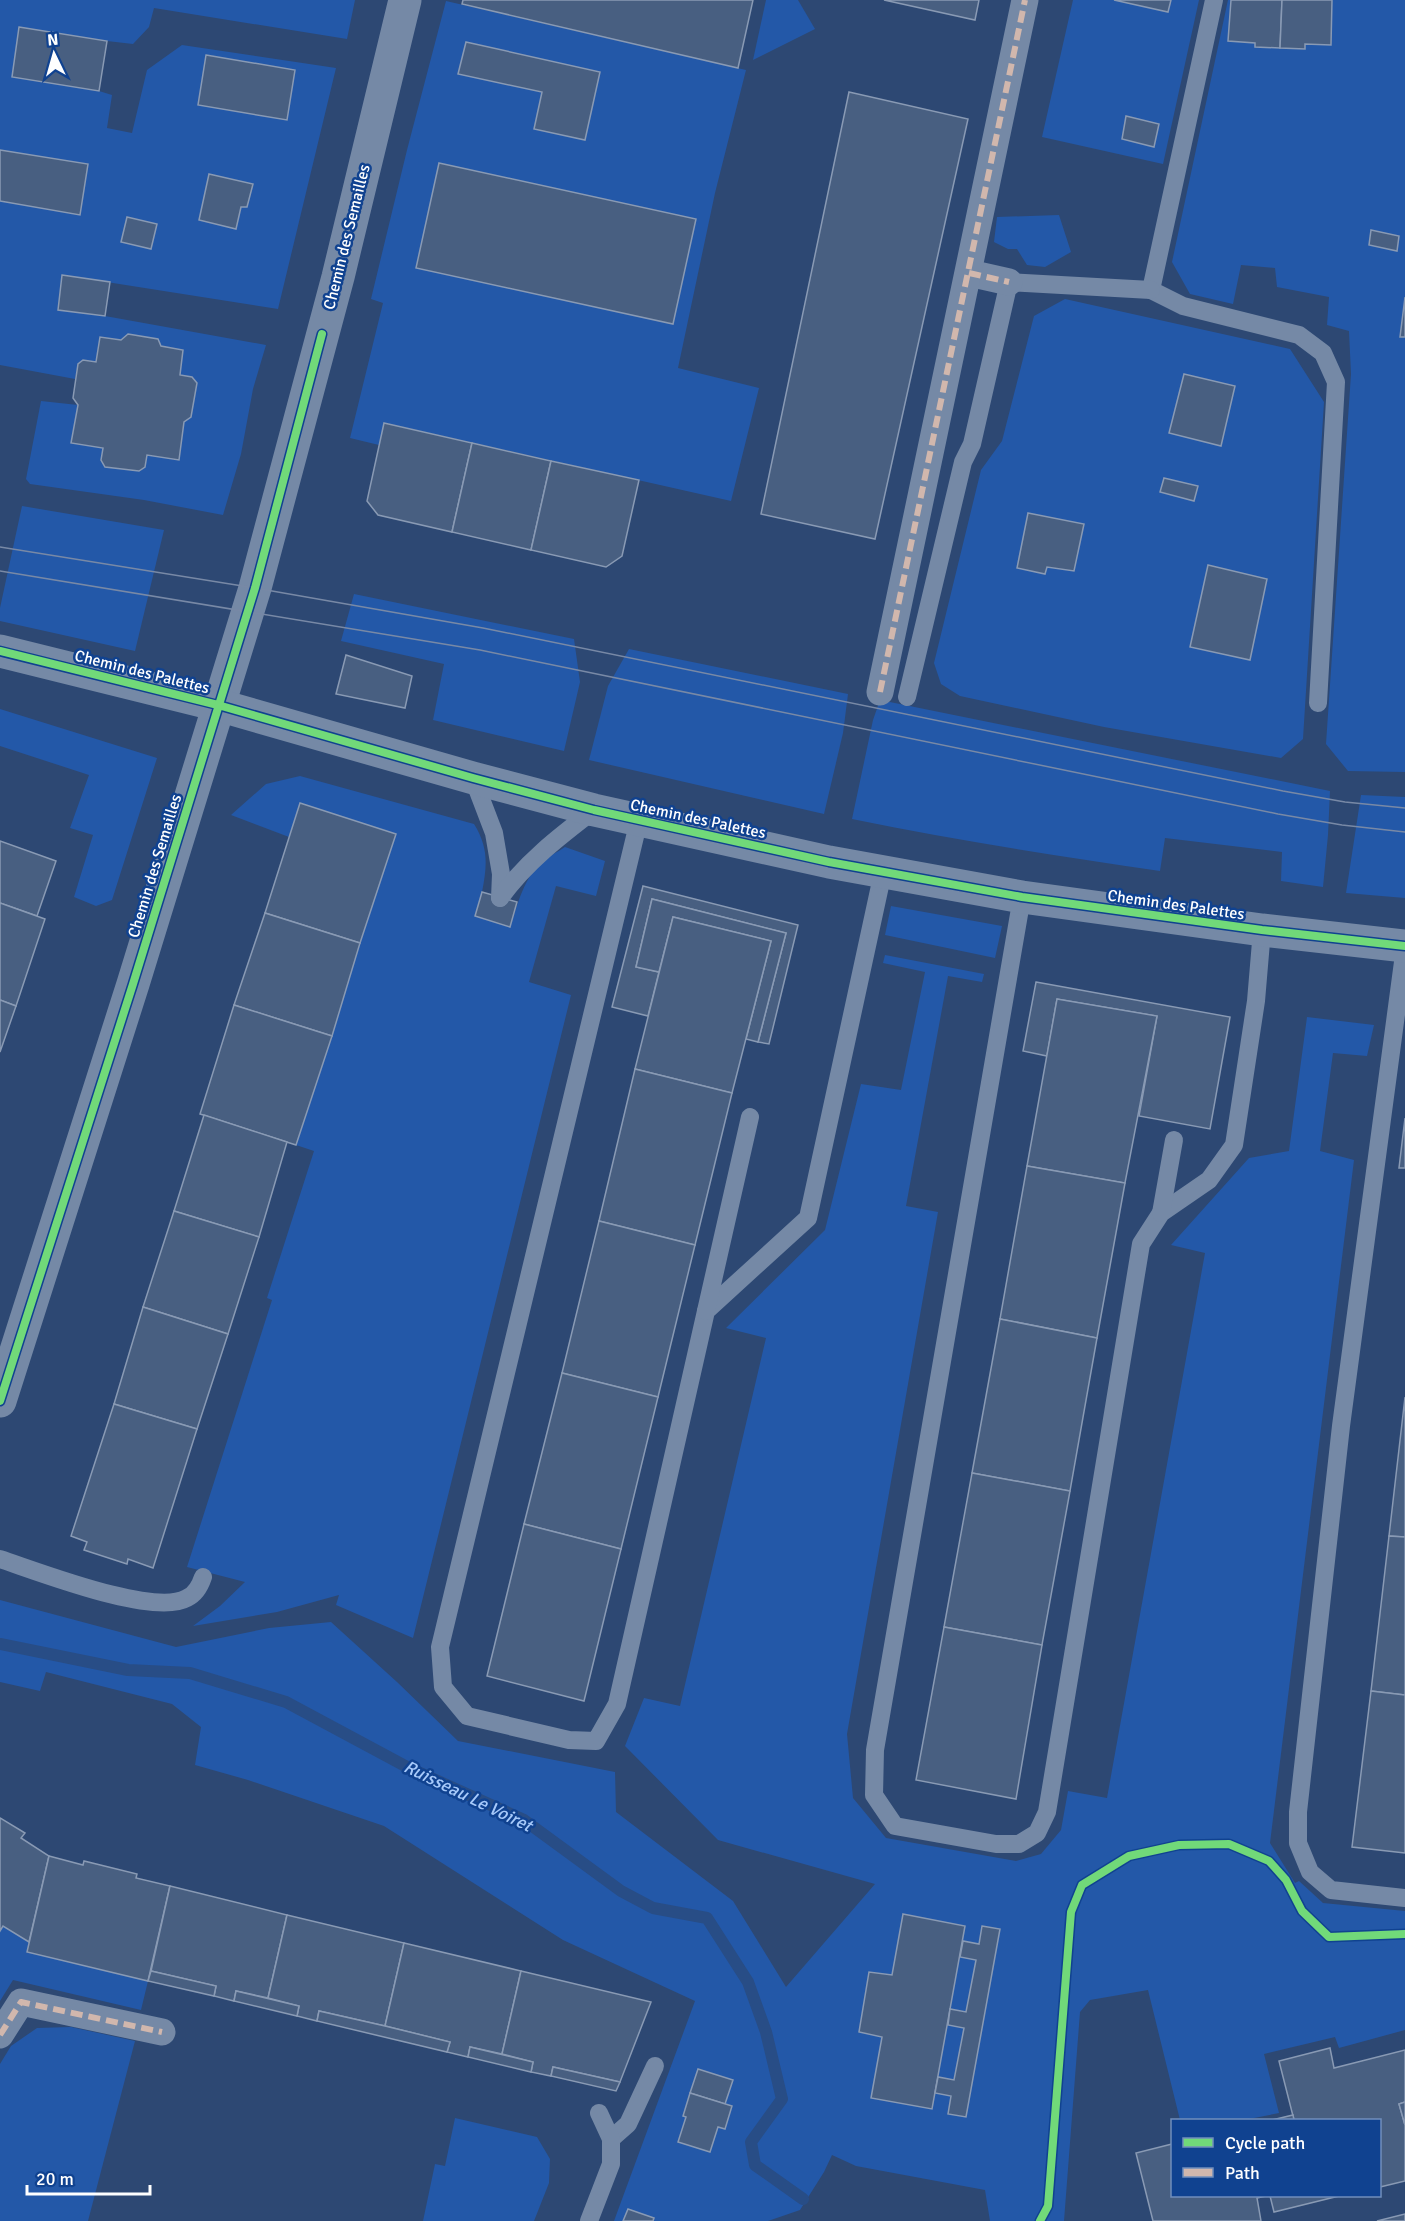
<svg xmlns="http://www.w3.org/2000/svg" width="1405" height="2221" font-family="Signika,sans-serif">
  <style>
    .green { fill: #2358a8 }
    .lines { fill: none; stroke-linecap: round; stroke-linejoin: round }
    .stream { stroke: #284d86; stroke-width: 12 }
    .building { fill: #485f81; stroke: #899ab4; stroke-width: 1.5 }
    .service { stroke: #7589a6; stroke-width: 18 }
    .pedestrian { stroke: #7589a6; stroke-width: 27 }
    .minor { stroke: #7589a6; stroke-width: 33 }
    .tertiary { stroke: #7589a6; stroke-width: 33 }
    .tram { stroke: #7889a6; stroke-width: 1.5 }
    .quiet { stroke: #d1b7ad; stroke-width: 6; stroke-dasharray: 12 6; stroke-linecap: butt }
    .cycleway-casing { stroke: #104290; stroke-width: 11 }
    .cycleway { stroke: #71d979; stroke-width: 8 }
    .labels { text-anchor: middle; dominant-baseline: central; stroke-width: 5; stroke-linejoin: round; paint-order: stroke }
    .street-label { font-size: 16px; fill: #fff; stroke: #104290 }
    .water-label { font-size: 18px; font-style: italic; fill: #a6c9fa; stroke: #104290 }
  </style>
  <rect width="100%" height="100%" fill="#2d4873"/>
  <g class="green">
    <polygon points="0,0 355,0 347,39 154,8 149,27 133,44 107,41 99,91 112,95 107,128 132,133 147,70 182,45 336,68 278,309 62,275 58,310 105,316 266,345 253,389 241,454 223,515 144,500 30,484 26,479 41,401 78,405 71,443 103,448 101,460 105,467 139,471 145,467 147,455 179,459 184,422 191,417 197,383 192,377 180,375 183,350 161,346 158,339 128,334 121,340 100,337 96,362 83,360 78,364 75,379 0,365"/>
    <polygon points="766,0 798,0 815,29 753,60"/>
    <polygon points="1073,0 1199,0 1163,164 1042,137"/>
    <polygon points="1228,0 1405,0 1405,772 1348,771 1326,744 1351,374 1349,331 1327,325 1329,297 1277,287 1275,268 1241,265 1233,304 1190,294 1172,262"/>
    <polygon points="446,1 746,70 715,193 678,368 759,388 731,501 385,423 379,445 350,438 383,303 371,299 407,150"/>
    <polygon points="1059,215 1071,252 1045,267 1027,265 1017,249 1008,249 994,242 997,217"/>
    <polygon points="1065,299 1290,349 1324,402 1303,739 1281,758 1104,727 960,696 941,684 934,663 981,470 1002,441 1034,316"/>
    <polygon points="22,506 164,530 135,651 0,621 0,608"/>
    <polygon points="354,594 574,639 580,682 564,751 433,720 444,664 341,641"/>
    <polygon points="629,649 848,694 843,733 824,814 589,760 608,686"/>
    <path d="M880 700 1330 791 1328 835 1323 887 1281 881 1282 852 1165 838 1160 871C1057 856 954 840 852 819L873 720Z"/>
    <polygon points="0,709 157,758 112,900 96,906 74,897 93,835 70,828 89,775 0,746"/>
    <path d="M300 776 474 824C489 848 487 866 482 892L510 927C518 904 524 876 544 860 550 855 558 852 565 847L605 861 596 896 556 886 529 982 571 995 413 1638 336 1605 339 1595 277 1612 193 1626 220 1606 245 1582 187 1567 272 1300 267 1298 314 1151 296 1145 395 834 300 803 289 837 231 815 266 784Z"/>
    <polygon points="1361,795 1405,797 1405,898 1346,893"/>
    <polygon points="891,906 1002,926 995,958 885,935"/>
    <polygon points="885,955 984,974 982,982 948,976 906,1206 938,1212 847,1734 853,1798 886,1838 1016,1861 1041,1854 1061,1830 1068,1791 1107,1798 1205,1253 1171,1245 1249,1158 1289,1151 1307,1017 1374,1025 1367,1056 1333,1053 1320,1151 1354,1160 1270,1843 1295,1883 1299,1881 1323,1903 1405,1911 1405,2030 1339,2048 1335,2037 1264,2054 1279,2113 1244,2120 1180,2120 1148,1990 1090,2000 1080,2012 1064,2221 990,2221 985,2190 856,2166 832,2155 824,2172 800,2210 768,2221 614,2221 695,2001 563,1940 384,1826 248,1780 195,1765 201,1727 172,1704 46,1672 40,1691 0,1682 0,1600 176,1647 269,1628 331,1622 397,1682 458,1741 615,1772 616,1812 733,1901 786,1987 875,1884 718,1840 625,1746 644,1698 680,1706 766,1338 726,1328 825,1230 861,1084 901,1090 925,972 883,963"/>
    <polygon points="3,1926 29,1942 27,1952 148,1981 141,2010 13,1980 0,2001 0,1931"/>
    <polygon points="71,2027 135,2041 88,2221 0,2221 0,2064 11,2046 37,2028"/>
    <polygon points="455,2118 537,2137 550,2159 549,2183 534,2221 423,2221 435,2164 445,2166"/>
  </g>
  <g class="lines">
    <polyline class="stream" points="0,1644 128,1670 190,1673 286,1702 409,1768 524,1820 621,1891 653,1908 707,1918 748,1982 766,2032 782,2099 751,2142 755,2165 803,2199"/>
  </g>
  <g class="building">
    <polygon points="463,0 753,0 738,68 462,4"/>
    <polygon points="884,0 979,0 975,20"/>
    <polygon points="1114,0 1171,0 1168,12"/>
    <polygon points="1231,0 1282,0 1280,48 1255,47 1255,43 1228,41"/>
    <polygon points="1282,0 1332,0 1331,45 1305,44 1305,49 1280,48"/>
    <polygon points="19,27 107,41 99,91 12,77"/>
    <polygon points="466,42 600,72 585,140 534,129 542,92 458,74"/>
    <polygon points="206,55 295,70 287,120 198,105"/>
    <polygon points="849,92 968,119 875,539 761,514"/>
    <polygon points="1126,116 1159,124 1154,147 1122,139"/>
    <polygon points="0,150 88,164 80,215 0,201"/>
    <polygon points="439,163 696,219 673,324 416,268"/>
    <polygon points="209,174 253,184 247,207 241,207 236,229 199,220"/>
    <polygon points="127,217 157,224 151,249 121,242"/>
    <polygon points="1371,230 1399,236 1397,251 1369,245"/>
    <polygon points="62,275 110,282 105,316 58,310"/>
    <polygon points="1405,297 1405,337 1400,337"/>
    <polygon points="128,334 158,339 161,346 183,350 180,375 192,377 197,383 191,417 184,422 179,460 147,455 145,467 139,471 105,467 101,460 103,448 71,443 78,405 73,398 78,364 83,360 96,362 100,337 121,340"/>
    <polygon points="1184,374 1235,386 1221,446 1169,433"/>
    <polygon points="384,423 472,443 452,532 378,515 367,501"/>
    <polygon points="472,443 551,461 531,550 452,532"/>
    <polygon points="551,461 639,480 622,556 606,567 531,550"/>
    <polygon points="1164,478 1198,486 1194,501 1160,492"/>
    <polygon points="1028,513 1084,524 1074,571 1047,567 1045,574 1017,568"/>
    <polygon points="1208,565 1267,579 1250,660 1190,647"/>
    <polygon points="346,655 412,676 405,708 336,694"/>
    <polygon points="300,803 396,834 360,943 265,913"/>
    <polygon points="0,841 56,861 37,916 0,903"/>
    <polygon points="643,886 798,925 769,1044 758,1042 786,933 652,899 636,967 659,972 648,1016 612,1007"/>
    <polygon points="482,892 517,902 510,927 475,916"/>
    <polygon points="652,899 786,933 758,1042 746,1039 771,941 673,917 659,972 636,967"/>
    <polygon points="0,903 45,919 16,1006 0,1000"/>
    <polygon points="265,913 360,943 332,1036 234,1005"/>
    <polygon points="673,917 771,941 732,1093 635,1069"/>
    <polygon points="1036,982 1230,1017 1210,1129 1139,1116 1157,1016 1057,999 1047,1056 1023,1051"/>
    <polygon points="1057,999 1157,1016 1125,1183 1027,1166"/>
    <polygon points="0,1000 16,1006 0,1052"/>
    <polygon points="234,1005 332,1036 296,1145 200,1114"/>
    <polygon points="635,1069 732,1093 695,1245 599,1221"/>
    <polygon points="204,1115 287,1142 259,1237 174,1211"/>
    <polygon points="1405,1118 1405,1168 1399,1168"/>
    <polygon points="1027,1166 1125,1183 1097,1338 1000,1319"/>
    <polygon points="174,1211 259,1237 228,1334 143,1307"/>
    <polygon points="599,1221 695,1245 658,1397 562,1373"/>
    <polygon points="143,1307 228,1334 197,1429 114,1404"/>
    <polygon points="1000,1319 1097,1338 1070,1491 972,1473"/>
    <polygon points="562,1373 658,1397 621,1549 524,1524"/>
    <polygon points="1405,1397 1405,1537 1389,1536"/>
    <polygon points="114,1404 197,1429 153,1568 128,1559 127,1564 84,1550 87,1542 71,1536"/>
    <polygon points="972,1473 1070,1491 1042,1645 944,1627"/>
    <polygon points="524,1524 621,1549 584,1701 487,1676"/>
    <polygon points="1389,1536 1405,1537 1405,1695 1371,1691"/>
    <polygon points="944,1627 1042,1645 1016,1799 916,1780"/>
    <polygon points="1371,1691 1405,1695 1405,1853 1352,1847"/>
    <polygon points="0,1818 25,1833 21,1838 49,1856 29,1942 3,1926 0,1931"/>
    <polygon points="49,1856 83,1865 84,1861 137,1874 136,1878 170,1886 148,1981 27,1952"/>
    <polygon points="170,1886 287,1915 268,1998 236,1991 234,2001 214,1996 216,1986 151,1971"/>
    <polygon points="903,1914 965,1926 932,2109 871,2098 882,2037 859,2032 869,1972 892,1975"/>
    <polygon points="287,1915 404,1943 385,2026 319,2011 317,2021 297,2016 299,2006 268,1998"/>
    <polygon points="982,1926 1000,1929 966,2117 948,2114 951,2096 935,2093 938,2077 954,2080 964,2028 948,2025 950,2009 966,2012 976,1960 960,1957 963,1941 979,1944"/>
    <polygon points="404,1943 521,1971 502,2054 470,2047 468,2057 447,2052 450,2042 385,2026"/>
    <polygon points="151,1971 216,1986 214,1996 148,1981"/>
    <polygon points="521,1971 651,2002 620,2082 553,2067 551,2076 531,2072 533,2062 502,2054"/>
    <polygon points="236,1991 299,2006 297,2016 234,2001"/>
    <polygon points="319,2011 385,2026 450,2042 447,2052 317,2021"/>
    <polygon points="470,2047 533,2062 531,2072 468,2057"/>
    <polygon points="1330,2048 1334,2068 1405,2050 1405,2102 1399,2104 1405,2125 1405,2181 1380,2187 1380,2120 1294,2120 1279,2061"/>
    <polygon points="553,2067 620,2082 616,2091 551,2076"/>
    <polygon points="698,2069 733,2080 725,2104 690,2093"/>
    <polygon points="690,2093 732,2106 725,2129 718,2127 710,2152 678,2142 686,2117 683,2116"/>
    <polygon points="1405,2102 1405,2125 1399,2104"/>
    <polygon points="1293,2115 1294,2120 1272,2120"/>
    <polygon points="1172,2144 1172,2196 1266,2196 1257,2198 1261,2221 1153,2221 1136,2153"/>
    <polygon points="1270,2196 1339,2196 1274,2212"/>
    <polygon points="628,2209 654,2218 653,2221 623,2221"/>
    <polygon points="1405,2214 1405,2221 1377,2221"/>
  </g>
  <g class="lines">
    <g class="service">
      <polyline points="1214,0 1151,290 1183,306 1299,335 1323,353 1336,382 1318,703"/>
      <polyline points="907,697 963,462 972,444 1009,282 1151,290"/>
      <polyline points="473,778 494,833 501,874 500,898"/>
      <polyline points="639,820 440,1647 443,1687 467,1716 569,1740 596,1741 617,1704 706,1311 808,1218 883,872"/>
      <polyline points="1022,897 875,1750 874,1795 895,1826 996,1844 1019,1844 1037,1833 1047,1812 1141,1244 1161,1213 1209,1180 1234,1145 1256,1001 1262,930"/>
      <path d="M500 898C526 862 560 836 594 810"/>
      <polyline points="1405,947 1341,1426 1298,1812 1298,1843 1310,1872 1331,1890 1405,1898"/>
      <polyline points="1161,1213 1174,1140"/>
      <polyline points="706,1311 750,1117"/>
      <path d="M0 1559C37 1571 154 1617 187 1598 196 1594 200 1586 203 1577"/>
      <polyline points="611,2139 628,2124 655,2066"/>
      <polyline points="589,2221 611,2164 611,2139 599,2113"/>
    </g>
    <g class="pedestrian">
      <polyline points="969,273 1009,282"/>
      <polyline points="880,692 1025,0"/>
      <polyline points="0,2035 21,2002 162,2032"/>
    </g>
    <polyline class="minor" points="0,1401 133,984 255,588 338,277 405,0"/>
    <polyline class="tertiary" points="0,651 218,705 473,778 594,810 829,862 1022,897 1262,930 1405,946"/>
    <g class="tram">
      <polyline points="0,547 255,588 483,628 1283,791 1345,802 1405,808"/>
      <polyline points="0,571 480,650 1278,814 1342,825 1405,832"/>
    </g>
    <g class="quiet">
      <polyline points="969,273 1009,282"/>
      <polyline points="880,692 1025,0"/>
      <polyline points="0,2035 21,2002 162,2032"/>
    </g>
    <g class="cycleway-casing">
      <g id="cycleway">
        <polyline points="0,651 218,705 473,778 594,810 829,862 1022,897 1262,930 1405,946"/>
        <polyline points="0,1401 133,984 255,588 322,334"/>
        <polyline points="1040,2221 1048,2206 1071,1912 1082,1885 1129,1856 1179,1845 1229,1844 1269,1861 1286,1880 1302,1911 1329,1937 1405,1934"/>
      </g>
    </g>
    <use href="#cycleway" class="cycleway"/>
  </g>
  <g class="labels">
    <g class="street-label">
      <text transform="translate(347 237) rotate(-76)">Chemin des Semailles</text>
      <text transform="translate(142 672) rotate(14)">Chemin des Palettes</text>
      <text transform="translate(698 819) rotate(12)">Chemin des Palettes</text>
      <text transform="translate(155 866) rotate(-73)">Chemin des Semailles</text>
      <text transform="translate(1176 905) rotate(8)">Chemin des Palettes</text>
    </g>
    <g class="water-label">
      <text transform="translate(468 1796) rotate(26)">Ruisseau Le Voiret</text>
    </g>
  </g>
  <rect x="1171" y="2119" width="210" height="78" fill="#104290" stroke="#708ebc" stroke-width="1.5"/>
  <rect x="1183" y="2138" width="30" height="9" fill="#71d979" stroke="#708ebc" stroke-width="1.5"/>
  <text x="1225" y="2149" font-size="18" fill="#ffffff">Cycle path</text>
  <rect x="1183" y="2168" width="30" height="9" fill="#d1b7ad" stroke="#708ebc" stroke-width="1.5"/>
  <text x="1225" y="2179" font-size="18" fill="#ffffff">Path</text>
  <g transform="translate(54 54) rotate(355)" stroke="#104290" stroke-width="4.5" paint-order="stroke">
  <path d="M0-4.5L10 22L0 15L-10 22Z" fill="#ffffff"/>
  <text y="-9" font-size="16" font-weight="bold" text-anchor="middle" fill="#ffffff">N</text>
  </g>
  <path d="M27 2185v9h123v-9" fill="none" stroke="#ffffff" stroke-width="3"/>
  <text x="36" y="2185" font-size="18" fill="#ffffff" stroke="#104290" stroke-width="4.5" paint-order="stroke">20 m</text>
</svg>
